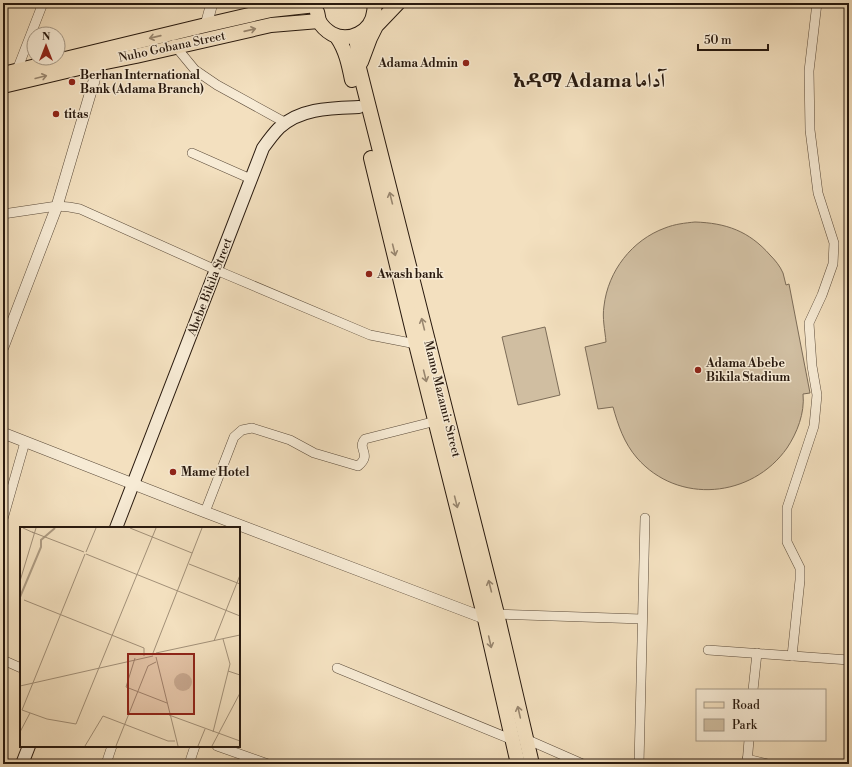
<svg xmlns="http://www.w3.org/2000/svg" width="852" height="767" font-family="'Libre Bodoni',Amiri,'Noto Serif Ethiopic',serif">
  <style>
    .green { fill: #d0bea1; stroke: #7c6c58 }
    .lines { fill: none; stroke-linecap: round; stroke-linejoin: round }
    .minor-casing { stroke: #5b4b3a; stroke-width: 10 }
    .tertiary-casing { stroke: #5b4b3a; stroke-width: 12 }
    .secondary-casing { stroke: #28190e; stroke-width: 14 }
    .primary-casing { stroke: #28190e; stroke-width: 16 }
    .minor { stroke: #f7ebd5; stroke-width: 9 }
    .tertiary { stroke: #f7ebd5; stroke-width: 11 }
    .secondary { stroke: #f7ebd5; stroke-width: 12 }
    .primary { stroke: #f3e0bf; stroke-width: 14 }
    .oneway { stroke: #98866f }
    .poi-dot { fill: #8f2418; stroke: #f7ebd5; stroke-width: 1.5 }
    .labels { text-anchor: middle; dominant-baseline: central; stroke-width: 3; stroke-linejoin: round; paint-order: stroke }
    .street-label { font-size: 12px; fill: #28190e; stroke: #f7ebd5 }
    .poi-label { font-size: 12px; font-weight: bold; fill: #28190e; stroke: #f7ebd5; text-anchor: start }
    .town-label { font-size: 20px; font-weight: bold; fill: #28190e; stroke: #f7ebd5 }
    .inset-river { fill: none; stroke: #ae9c83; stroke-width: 2 }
    .inset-road { fill: none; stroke: #a29078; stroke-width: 1 }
    .view { fill: #8f2418; fill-opacity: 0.15; stroke: #8f2418; stroke-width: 2 }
    .inset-edge { fill: none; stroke: #28190e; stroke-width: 2 }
  </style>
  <rect width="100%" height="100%" fill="#f3e0bf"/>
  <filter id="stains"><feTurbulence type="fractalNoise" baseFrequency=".005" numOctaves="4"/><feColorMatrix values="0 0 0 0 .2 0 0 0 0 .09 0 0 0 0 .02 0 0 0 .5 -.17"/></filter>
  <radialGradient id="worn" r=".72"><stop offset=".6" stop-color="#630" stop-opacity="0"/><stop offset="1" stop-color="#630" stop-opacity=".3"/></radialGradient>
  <g class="green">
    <path d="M695 222C726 223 749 231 770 255 775 260 780 266 783 273 784 277 785 281 786 285L789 284 810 393 803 394C805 413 797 433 787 448 752 498 678 505 637 458 624 443 618 425 613 407L598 409 585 347 606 342C605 330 602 318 604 306 608 271 632 240 665 228 675 224 685 223 695 222Z"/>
    <polygon points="545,327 560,395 518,405 502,337"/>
  </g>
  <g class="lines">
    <g class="minor-casing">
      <g id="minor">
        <polyline points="175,44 176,47 195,70 217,85 286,123"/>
        <polyline points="17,70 43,3"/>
        <polyline points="192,153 251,179"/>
        <polyline points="3,214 57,206 69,207 80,209 216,270 370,335 416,344 421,343"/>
        <path d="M205 512 234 437 242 430 252 428 290 440 314 453 358 466C373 454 356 449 365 439L440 420"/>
        <polyline points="3,519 25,442"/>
        <polyline points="497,614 642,619"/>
        <polyline points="708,650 849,660"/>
        <polyline points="792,656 800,580 800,568 787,542 787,508 814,426 817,395 812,366 809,323 822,295 833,264 834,243 818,193 810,130 809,71 817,3"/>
        <polyline points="3,660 21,668"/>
        <polyline points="337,668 513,740"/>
        <polyline points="753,690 757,653"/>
        <polyline points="526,739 583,764"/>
        <polyline points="217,746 268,764"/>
        <polyline points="747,759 768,764"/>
        <polyline points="106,764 112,746"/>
        <polyline points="189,764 195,746"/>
        <polyline points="639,764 645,518"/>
        <polyline points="747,764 749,740"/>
      </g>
    </g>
    <g class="tertiary-casing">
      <g id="tertiary">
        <polyline points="206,25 212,3"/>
        <polyline points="3,347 57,206 94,81 96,64 94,57"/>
        <polyline points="3,433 205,512 492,621"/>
      </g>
    </g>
    <g class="secondary-casing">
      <g id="secondary">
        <path d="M116 528 263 148C268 141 273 134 279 128 300 108 331 108 359 107"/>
        <polyline points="22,764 29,746"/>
      </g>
    </g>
    <g class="primary-casing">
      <g id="primary">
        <path d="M317 12C318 15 318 18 319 21 322 27 327 31 332 34 349 43 372 32 374 12 375 9 374 6 374 3"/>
        <polyline points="360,34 357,44 359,68 497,614 532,764"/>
        <path d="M337 37C346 50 349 65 352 80"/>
        <polyline points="361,62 370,38 376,26 398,3"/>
        <polyline points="3,74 206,25 271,10 316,5"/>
        <polyline points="3,86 96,64 136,56 271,25 319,21"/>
        <polyline points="371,158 416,344 485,619 518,764"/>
      </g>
    </g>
    <use href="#minor" class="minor"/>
    <use href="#tertiary" class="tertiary"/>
    <use href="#secondary" class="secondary"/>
    <use href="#primary" class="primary"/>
  </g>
  <defs><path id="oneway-shaft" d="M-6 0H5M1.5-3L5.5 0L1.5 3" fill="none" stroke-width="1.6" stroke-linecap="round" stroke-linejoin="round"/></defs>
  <g class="oneway">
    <use href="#oneway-shaft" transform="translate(250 30) rotate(-13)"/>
    <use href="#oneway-shaft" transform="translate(155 37) rotate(167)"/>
    <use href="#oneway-shaft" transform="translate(41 77) rotate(-14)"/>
    <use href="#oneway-shaft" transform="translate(391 198) rotate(-104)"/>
    <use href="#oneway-shaft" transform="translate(394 250) rotate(76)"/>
    <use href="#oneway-shaft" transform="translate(423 324) rotate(-104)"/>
    <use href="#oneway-shaft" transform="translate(425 376) rotate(76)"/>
    <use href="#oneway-shaft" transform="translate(456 502) rotate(76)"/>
    <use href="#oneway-shaft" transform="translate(490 586) rotate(-104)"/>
    <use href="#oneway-shaft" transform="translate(490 642) rotate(77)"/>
    <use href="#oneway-shaft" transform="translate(519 712) rotate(-103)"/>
  </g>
  <g class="poi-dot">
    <circle cx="466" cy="63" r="4"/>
    <circle cx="72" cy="82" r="4"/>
    <circle cx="56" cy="114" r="4"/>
    <circle cx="369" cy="274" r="4"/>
    <circle cx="698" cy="370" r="4"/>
    <circle cx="173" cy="472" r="4"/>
  </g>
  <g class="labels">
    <g class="street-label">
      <text transform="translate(172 47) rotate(-12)">Nuho Gobana Street</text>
      <text transform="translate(210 287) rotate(-69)">Abebe Bikila Street</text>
      <text transform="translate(442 399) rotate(76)">Mamo Mazamir Street</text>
    </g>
    <g class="poi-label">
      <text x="458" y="63" text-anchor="end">Adama Admin</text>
      <text x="80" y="75">Berhan International<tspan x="80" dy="14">Bank (Adama Branch)</tspan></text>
      <text x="64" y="114">titas</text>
      <text x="377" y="274">Awash bank</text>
      <text x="706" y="363">Adama Abebe<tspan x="706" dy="14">Bikila Stadium</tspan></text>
      <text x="181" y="472">Mame Hotel</text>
    </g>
    <g class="town-label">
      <text x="589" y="81">አዳማ Adama آداما</text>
    </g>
  </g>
  <g transform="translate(20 527)">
    <rect width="220" height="220" fill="#f3e0bf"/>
    <path d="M154 155a9 9 0 1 1 18 0a9 9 0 1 1-18 0Z" fill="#d0bea1"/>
    <path class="inset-river" d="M0 70 21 20V13L35 1"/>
    <path class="inset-road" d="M3 1 14 6M110 1 172 26M12 5 64 25M66 25 76 1M65 27 2 183 27 192 56 197 136 1M66 27 220 89M169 37 220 57M0 54 16 1M4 73 124 121V129M194 114 220 48M133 126 182 1M136 126 220 108M136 130 158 219M115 131 106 160 147 176M208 144 220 148M0 159 133 129M149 188 220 214M0 205 10 186M193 205 210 137 203 112M65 219 83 189 148 214H155M96 219 128 139 136 135M178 219 185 202M192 219 220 166"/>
    <path class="view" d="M108 127H174V187H108Z"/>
    <rect width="220" height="220" class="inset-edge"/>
  </g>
  <rect width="852" height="767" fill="none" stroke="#f3e0bf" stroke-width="16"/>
  <rect x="4" y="4" width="844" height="759" fill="none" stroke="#28190e" stroke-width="2"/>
  <rect x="8" y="8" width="836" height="751" fill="none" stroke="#28190e"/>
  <rect x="696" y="689" width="130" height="52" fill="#f7ebd5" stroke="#a49785"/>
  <rect x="704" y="702" width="20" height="6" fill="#f3e0bf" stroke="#a49785"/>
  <text x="732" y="709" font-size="12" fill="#28190e">Road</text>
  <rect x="704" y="719" width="20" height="12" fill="#d0bea1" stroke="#a49785"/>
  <text x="732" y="729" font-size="12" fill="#28190e">Park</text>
  <g transform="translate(46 46)"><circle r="19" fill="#f7ebd5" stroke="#a49785"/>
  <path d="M0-3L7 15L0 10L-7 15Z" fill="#8f2418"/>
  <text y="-6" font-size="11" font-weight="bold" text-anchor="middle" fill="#28190e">N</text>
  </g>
  <path d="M698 44v6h70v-6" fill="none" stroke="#28190e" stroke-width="2"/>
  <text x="704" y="44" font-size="12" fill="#28190e" stroke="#f7ebd5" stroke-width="3" paint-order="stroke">50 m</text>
  <rect width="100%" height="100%" filter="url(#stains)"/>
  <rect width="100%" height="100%" fill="url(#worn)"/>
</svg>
